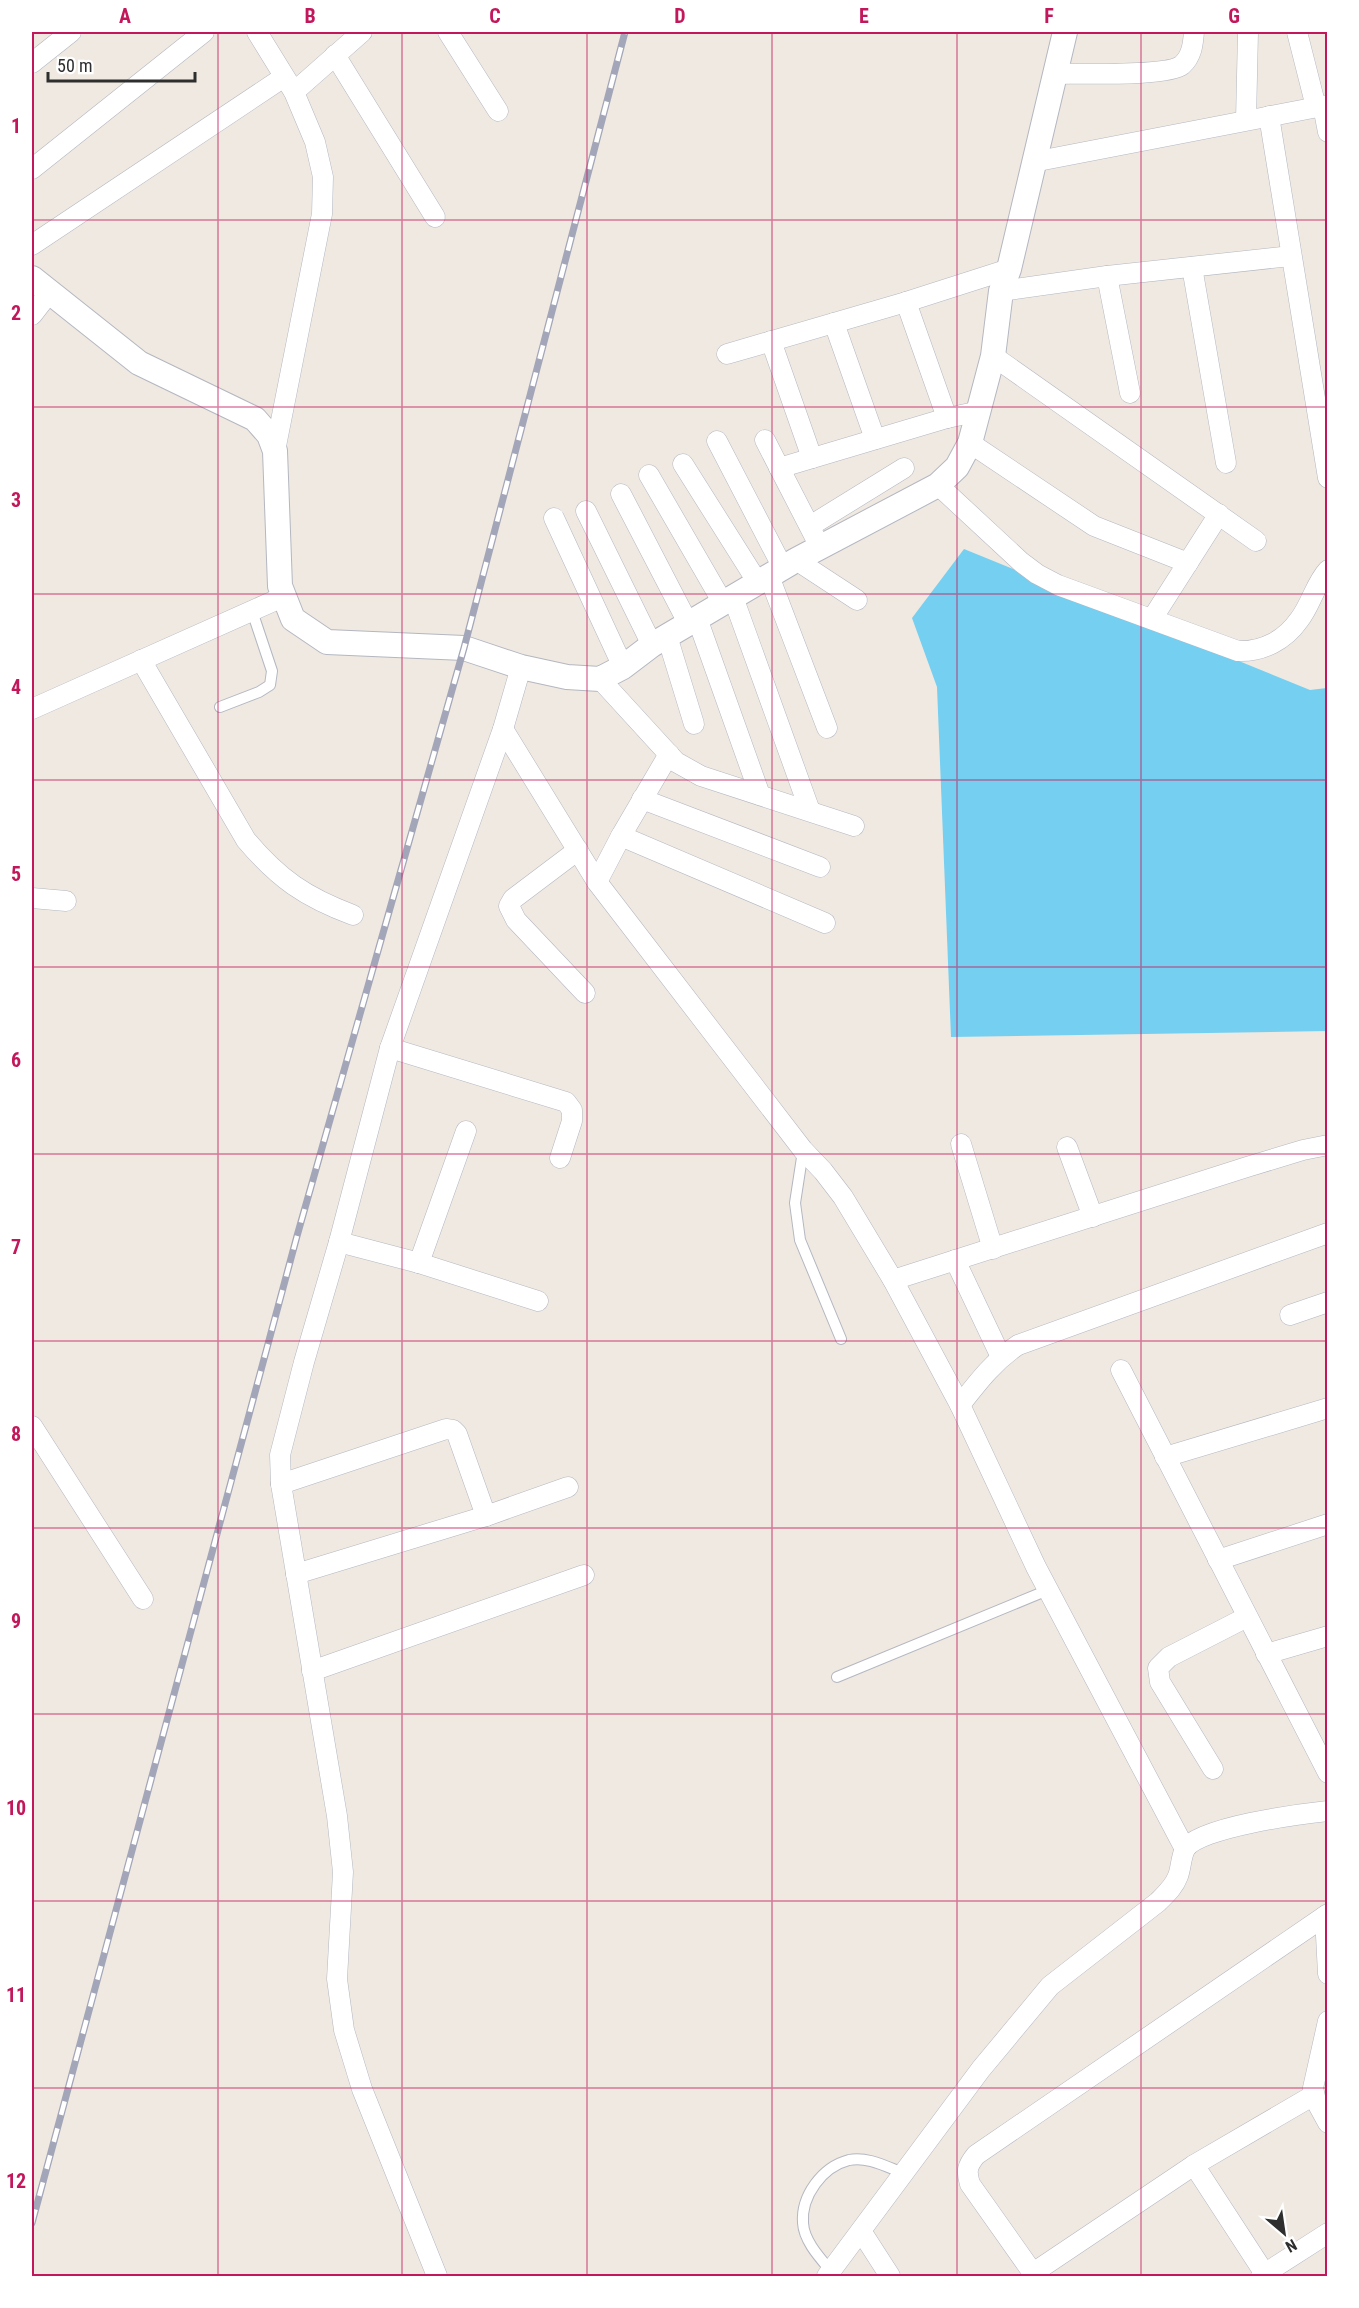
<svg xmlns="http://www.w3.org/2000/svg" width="1359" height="2308" font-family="'Roboto Condensed',sans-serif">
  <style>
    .water { fill: #75cff0 }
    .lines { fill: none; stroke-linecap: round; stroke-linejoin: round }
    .service-casing { stroke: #b4b7c1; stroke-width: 12 }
    .minor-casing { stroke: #b4b7c1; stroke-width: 21 }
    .tertiary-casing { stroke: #b4b7c1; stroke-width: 26 }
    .service { stroke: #fff; stroke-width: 10 }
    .minor { stroke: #fff; stroke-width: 20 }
    .tertiary { stroke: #fff; stroke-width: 24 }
    .rail-casing { stroke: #a3a6b8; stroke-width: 7 }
    .rail { stroke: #fff; stroke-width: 4.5; stroke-dasharray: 14; stroke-linecap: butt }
    .grid { fill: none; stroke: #c2185b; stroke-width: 1.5; stroke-opacity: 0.55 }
    .neatline { fill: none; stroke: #c2185b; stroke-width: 2 }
    .grid-label { font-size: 20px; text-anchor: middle; font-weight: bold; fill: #c2185b }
  </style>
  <rect width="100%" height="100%" fill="#efe9e1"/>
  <polygon class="water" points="964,549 1310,690 1327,688 1327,1031 951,1037 937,687 912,618"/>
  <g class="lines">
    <g class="service-casing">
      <g id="service">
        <polyline points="220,707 259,692 270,685 272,671 252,611"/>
        <polyline points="803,1151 795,1203 800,1240 841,1339"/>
        <polyline points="837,1677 1048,1590"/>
        <path d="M831 2271C820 2258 804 2241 803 2223 801 2196 822 2167 849 2160 867 2156 887 2167 903 2173"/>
      </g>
    </g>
    <g class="minor-casing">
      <g id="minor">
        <polyline points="257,32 294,92 315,142 323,177 322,214 275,451"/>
        <polyline points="448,32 498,111"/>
        <polyline points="1297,32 1316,107"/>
        <polyline points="335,55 435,217"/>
        <polyline points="32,63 71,32"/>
        <path d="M1054 74C1077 73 1167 77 1182 65 1192 56 1193 44 1194 32"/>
        <polyline points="294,92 362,32"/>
        <polyline points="1323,106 1328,132"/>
        <polyline points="1269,116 1328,478"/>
        <polyline points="1246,120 1248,32"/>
        <polyline points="1033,162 1328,105"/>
        <polyline points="32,169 204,32"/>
        <polyline points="32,245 284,77"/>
        <polyline points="1192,267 1226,463"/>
        <polyline points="1107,276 1130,393"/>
        <polyline points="1001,291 1107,276 1291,256"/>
        <polyline points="906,302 947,418"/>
        <polyline points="32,315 49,293"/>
        <polyline points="834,323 875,439"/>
        <polyline points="771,341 812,458"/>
        <polyline points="727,354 906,302 1009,269"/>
        <polyline points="993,356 1256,541"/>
        <polyline points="765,440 820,547"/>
        <polyline points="717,441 783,568"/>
        <polyline points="970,443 1094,526 1188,563"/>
        <polyline points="683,464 758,583"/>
        <polyline points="779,468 947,418 980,411"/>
        <polyline points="649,475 723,603"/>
        <path d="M938 485 1021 562 1037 574 1058 585 1238 651C1263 652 1285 640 1299 620 1311 605 1315 584 1328 570"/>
        <polyline points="621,494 688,623"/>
        <polyline points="586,511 652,645"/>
        <polyline points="554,518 623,667"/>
        <polyline points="810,526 904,468"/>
        <polyline points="796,560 857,600"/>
        <polyline points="769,576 827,728"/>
        <polyline points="733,597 810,811"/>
        <polyline points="697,618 760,795"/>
        <polyline points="1152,619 1219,514"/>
        <polyline points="667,636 694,724"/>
        <path d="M141 660 246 840C279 879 305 897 353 915"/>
        <polyline points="600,679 676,762 701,776 854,826"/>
        <polyline points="32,709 285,596"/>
        <polyline points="503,729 597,882 803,1150 823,1171 843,1197 893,1280 960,1405 1036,1567 1185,1849"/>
        <polyline points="642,799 820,867"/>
        <polyline points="621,836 825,923"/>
        <polyline points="578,850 513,899 509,906 516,920 585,993"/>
        <polyline points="597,882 621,836 669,754"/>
        <polyline points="32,898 66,901"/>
        <polyline points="390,1048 566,1102 572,1110 572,1121 560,1158"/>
        <polyline points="961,1144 993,1249"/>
        <polyline points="1067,1147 1093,1217"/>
        <polyline points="339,1242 419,1263 538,1301"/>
        <polyline points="955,1260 1001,1357"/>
        <polyline points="419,1263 466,1131"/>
        <polyline points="893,1280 1247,1167 1303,1150 1328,1145"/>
        <polyline points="1290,1315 1328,1302"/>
        <polyline points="1121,1370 1328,1773"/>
        <path d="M960 1405C978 1382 994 1361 1018 1345L1328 1233"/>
        <polyline points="32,1426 143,1599"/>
        <polyline points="1165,1457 1328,1408"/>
        <polyline points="281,1484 446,1429 453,1430 457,1434 486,1516"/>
        <polyline points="1218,1560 1328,1524"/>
        <polyline points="296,1574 486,1516 568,1487"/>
        <polyline points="1266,1654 1328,1636"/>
        <polyline points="312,1671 584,1575"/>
        <polyline points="1213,1769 1160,1682 1158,1668 1169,1657 1247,1617"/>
        <polyline points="1325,1916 1328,1974"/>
        <polyline points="1328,2021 1313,2088 1316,2101 1328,2123"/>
        <polyline points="1194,2165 1265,2274"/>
        <polyline points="861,2231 890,2276"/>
        <polyline points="1033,2273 1194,2165 1314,2095"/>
        <polyline points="437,2276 362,2089 344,2030 337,1979 343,1872 337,1816 281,1484 280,1455 304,1362 339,1242 390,1048 503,729 521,667"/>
        <path d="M827 2276 981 2069 1050 1986 1158 1902C1166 1894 1174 1887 1178 1876 1181 1868 1181 1857 1185 1849 1199 1827 1300 1814 1328 1811"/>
        <path d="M1035 2276 970 2184C966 2171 967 2166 976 2155L1328 1914"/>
        <polyline points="1261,2276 1328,2233"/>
      </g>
    </g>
    <g class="tertiary-casing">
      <polyline id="tertiary" points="32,278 139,363 255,419 269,435 275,451 280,586 293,619 327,642 464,648 521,667 567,677 600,679 623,667 652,645 796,560 938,485 957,467 970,443 993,356 1001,291 1009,269 1065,32"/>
    </g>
    <use href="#service" class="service"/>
    <use href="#minor" class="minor"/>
    <use href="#tertiary" class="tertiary"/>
    <g class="rail-casing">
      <polyline id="rail" points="32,2223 297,1236 464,648 625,32"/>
    </g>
    <use href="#rail" class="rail"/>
  </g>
  <path class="grid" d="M218 32V2276M402 32V2276M587 32V2276M772 32V2276M957 32V2276M1141 32V2276M32 220H1328M32 407H1328M32 594H1328M32 780H1328M32 967H1328M32 1154H1328M32 1341H1328M32 1528H1328M32 1714H1328M32 1901H1328M32 2088H1328"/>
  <rect width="1359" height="2308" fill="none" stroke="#ffffff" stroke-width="66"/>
  <g transform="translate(1284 2233) rotate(151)" stroke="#ffffff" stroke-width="4.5" paint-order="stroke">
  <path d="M0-4.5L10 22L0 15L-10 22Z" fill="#2e2e2e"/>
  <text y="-9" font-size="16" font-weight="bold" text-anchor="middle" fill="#2e2e2e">N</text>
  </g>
  <path d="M48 72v9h147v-9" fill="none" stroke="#2e2e2e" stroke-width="3"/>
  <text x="57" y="72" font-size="18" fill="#2e2e2e" stroke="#ffffff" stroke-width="4.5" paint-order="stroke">50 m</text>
  <rect x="33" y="33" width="1293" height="2242" class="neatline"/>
  <g class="grid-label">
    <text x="125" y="23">A</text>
    <text x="310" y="23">B</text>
    <text x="495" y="23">C</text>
    <text x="680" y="23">D</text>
    <text x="864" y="23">E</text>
    <text x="1049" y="23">F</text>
    <text x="1234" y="23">G</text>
    <text x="16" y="133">1</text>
    <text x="16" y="320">2</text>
    <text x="16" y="507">3</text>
    <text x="16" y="694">4</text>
    <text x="16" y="881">5</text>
    <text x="16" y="1067">6</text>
    <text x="16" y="1254">7</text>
    <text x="16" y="1441">8</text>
    <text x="16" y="1628">9</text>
    <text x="16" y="1815">10</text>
    <text x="16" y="2002">11</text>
    <text x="16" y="2188">12</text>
  </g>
</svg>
